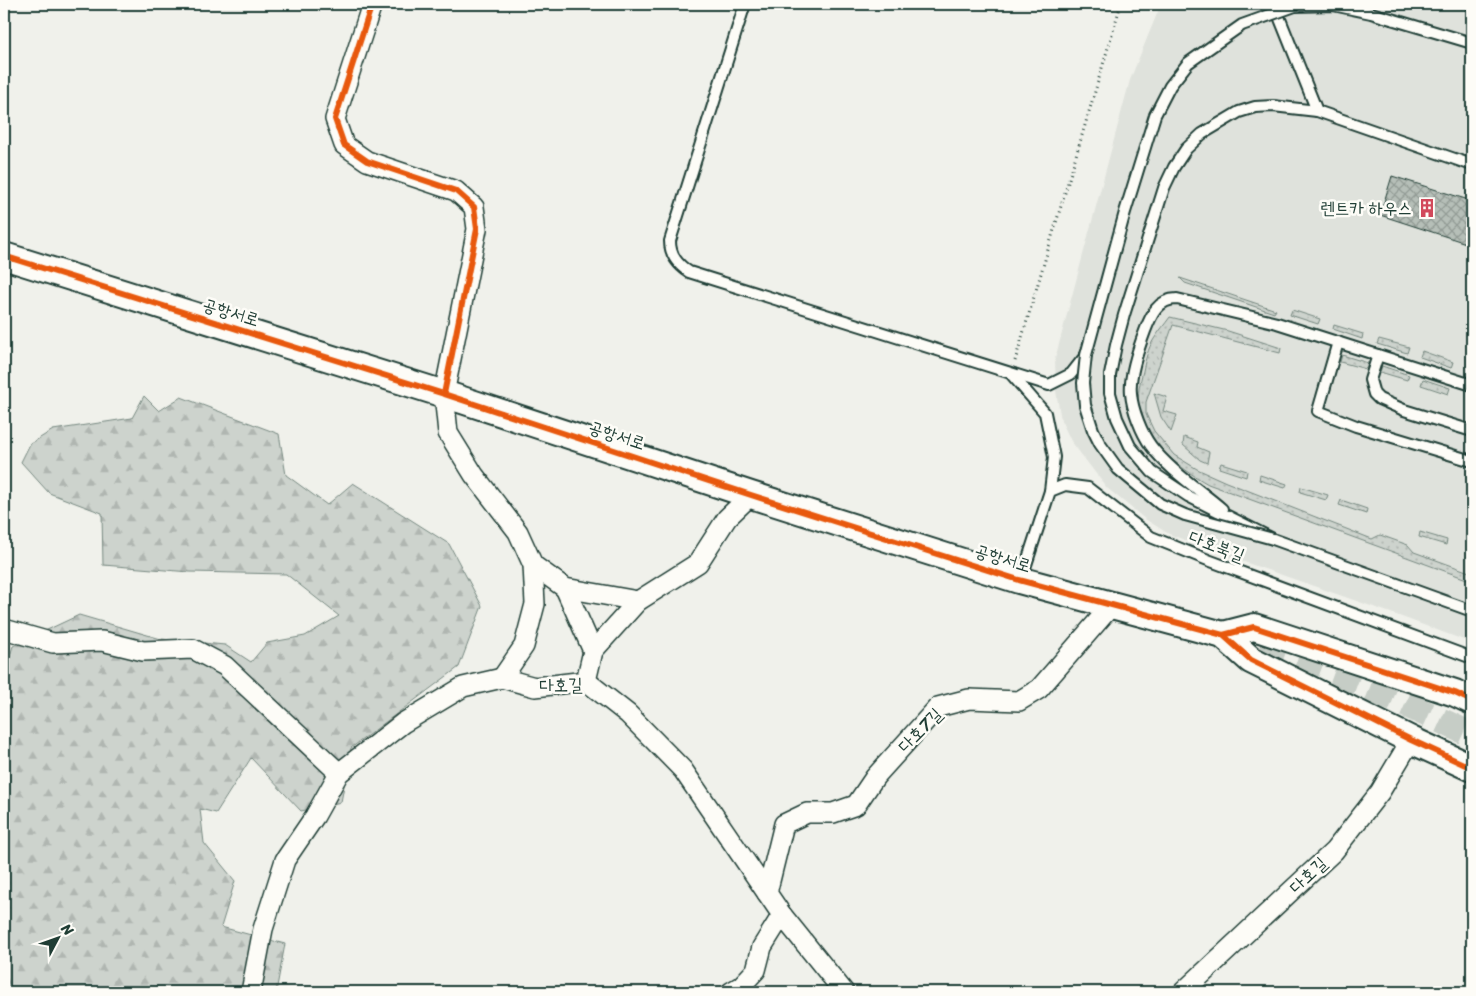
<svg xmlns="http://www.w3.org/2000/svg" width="1476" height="996" font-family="Sriracha,'Poor Story',sans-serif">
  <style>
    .built { fill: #dfe2dc }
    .grass { fill: url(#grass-dots); stroke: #768880 }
    .forest { fill: url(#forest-firs); stroke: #768880 }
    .building { fill: url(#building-cross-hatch); stroke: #1f3d34 }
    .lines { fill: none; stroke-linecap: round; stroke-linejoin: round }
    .secondary-tunnel { stroke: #c6cdc6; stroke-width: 26; stroke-dasharray: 26 13; stroke-linecap: butt }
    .lane-casing { stroke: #1f3d34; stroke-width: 14 }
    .street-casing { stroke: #1f3d34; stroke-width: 22 }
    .secondary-casing { stroke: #1f3d34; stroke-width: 30 }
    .path { stroke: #1f3d34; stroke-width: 3; stroke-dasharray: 1 4; stroke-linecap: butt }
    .lane { stroke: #fdfcf7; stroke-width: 10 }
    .street { stroke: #fdfcf7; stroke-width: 19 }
    .secondary { stroke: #fdfcf7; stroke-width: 26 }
    .lane-bridge-casing { stroke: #1f3d34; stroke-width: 14; stroke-linecap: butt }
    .lane-bridge { stroke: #fdfcf7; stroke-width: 10 }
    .cycleway-casing { stroke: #fdfcf7; stroke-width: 9 }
    .cycleway { stroke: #e8590c; stroke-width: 6 }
    .labels { text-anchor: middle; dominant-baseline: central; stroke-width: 5; stroke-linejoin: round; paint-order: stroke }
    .poi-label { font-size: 18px; fill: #1f3d34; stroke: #fdfcf7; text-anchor: end }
    .street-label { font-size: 18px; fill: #1f3d34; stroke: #fdfcf7 }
  </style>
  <defs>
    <pattern id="grass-dots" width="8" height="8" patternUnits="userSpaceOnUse" patternTransform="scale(1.25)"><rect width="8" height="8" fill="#cdd3cd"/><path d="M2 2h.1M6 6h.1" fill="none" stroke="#b0b6b1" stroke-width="1.8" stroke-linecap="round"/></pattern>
    <pattern id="forest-firs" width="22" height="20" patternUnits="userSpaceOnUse" patternTransform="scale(1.25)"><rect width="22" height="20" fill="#cdd3cd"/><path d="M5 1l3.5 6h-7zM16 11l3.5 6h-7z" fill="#b0b6b1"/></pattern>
    <pattern id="building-cross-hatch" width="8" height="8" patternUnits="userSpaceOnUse" patternTransform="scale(1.25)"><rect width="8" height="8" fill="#b6bfb8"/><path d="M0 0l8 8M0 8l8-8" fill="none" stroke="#939c96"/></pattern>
  </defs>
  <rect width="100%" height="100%" fill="#f0f1eb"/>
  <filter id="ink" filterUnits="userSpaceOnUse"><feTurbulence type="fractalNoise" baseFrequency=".02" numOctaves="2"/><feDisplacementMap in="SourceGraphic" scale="10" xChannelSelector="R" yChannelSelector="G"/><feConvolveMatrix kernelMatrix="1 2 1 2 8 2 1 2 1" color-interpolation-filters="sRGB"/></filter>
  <g filter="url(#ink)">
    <polygon class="built" points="1161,4 1472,4 1472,643 1391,613 1227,556 1169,534 1145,519 1107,488 1071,441 1061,420 1056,391 1055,359 1130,80"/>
    <g class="grass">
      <polygon points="1180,278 1276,310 1274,313 1185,283"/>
      <polygon points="1292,310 1320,319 1318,324 1290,315"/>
      <path d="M1170 317 1228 331 1281 348 1280 353 1173 325 1146 402V414L1154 431 1174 455 1197 469 1226 482 1372 539 1380 535 1408 545 1414 552 1472 573V581L1208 484C1178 467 1144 442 1139 406 1137 394 1140 382 1143 371 1145 361 1148 348 1154 339 1159 331 1165 324 1170 317Z"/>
      <polygon points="1334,325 1363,334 1362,339 1333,329"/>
      <polygon points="1379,339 1409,347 1407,353 1377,344"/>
      <polygon points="1422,351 1453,362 1451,368 1420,357"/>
      <polygon points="1342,355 1368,363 1366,369 1340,362"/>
      <polygon points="1382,366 1409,375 1407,380 1380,372"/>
      <polygon points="1423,379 1450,388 1448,394 1421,385"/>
      <polygon points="1154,393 1167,397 1163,411 1177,415 1171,432 1161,417"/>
      <polygon points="1184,437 1198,442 1197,447 1209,452 1207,463 1200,460 1183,445"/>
      <polygon points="1221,463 1247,471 1246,477 1219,468"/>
      <polygon points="1260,475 1287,484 1285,488 1259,480"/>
      <polygon points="1301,487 1328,495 1326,500 1300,492"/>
      <polygon points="1341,500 1367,509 1366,514 1339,505"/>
      <polygon points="1420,532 1447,540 1446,545 1419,537"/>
    </g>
    <polygon class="forest" points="144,396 159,411 181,397 279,434 286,475 327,505 353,483 449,544 482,606 459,667 351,748 341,802 301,811 251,758 216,813 200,809 204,843 235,881 221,927 285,944 276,992 4,992 4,676 13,646 79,615 161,639 225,645 251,662 267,643 305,636 339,616 286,574 190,572 103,565 102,513 49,493 21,462 30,444 53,430 132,418"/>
    <polygon class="building" points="1392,176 1472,201 1472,245 1380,215"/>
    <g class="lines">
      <polyline class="secondary-tunnel" points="1223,635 1394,699 1472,735"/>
      <g class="lane-casing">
        <g id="lane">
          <path d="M745 4 670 241C670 255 677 264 689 272L1049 385 1071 374 1086 355"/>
          <polyline points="1274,4 1317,111"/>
          <polyline points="1472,165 1317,111 1273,106 1255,107 1239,112 1202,134 1186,149 1174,167 1164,188 1124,315 1116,345 1110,375 1110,393 1117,418 1130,446 1152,472 1188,496 1273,539 1472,611"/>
          <polyline points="1338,342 1318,411 1356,426 1472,461"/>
          <polyline points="1378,355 1370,380 1374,394 1379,399 1404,410 1472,431"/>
          <polyline points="1012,375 1045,413 1054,457 1050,491"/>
          <path d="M1222 509C1200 490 1169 470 1151 446 1142 434 1132 409 1131 393 1129 376 1139 347 1145 331 1151 315 1158 299 1177 299L1277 323 1472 385"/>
          <polyline points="1021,580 1050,491 1065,485 1088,488 1151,537 1208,560 1472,658"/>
        </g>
      </g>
      <g class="street-casing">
        <g id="street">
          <polyline points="372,4 335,119 344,145 367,161 456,191 474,207 477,229 444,394 448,433 474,475 518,532 533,565 535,604 524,646 502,678"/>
          <polyline points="533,565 565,588 638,601"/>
          <polyline points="565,588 593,651"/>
          <polyline points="4,629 53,643 102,641 143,651 193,649 225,666 339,773"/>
          <polyline points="586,681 593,651 638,601 698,563 727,518 751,495"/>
          <polyline points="767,893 784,824 807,813 833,813 856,805 875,777 938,707 969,699 1019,701 1039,689 1112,605"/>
          <polyline points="251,992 263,929 285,860 315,816 339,773 403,723 463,687 502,678 535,687 586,681 628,714 683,770 782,915 844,992"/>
          <polyline points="731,992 741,986 756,970 762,947 782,915"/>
          <polyline points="1183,992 1334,851 1380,792 1411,740"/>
        </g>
      </g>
      <g class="secondary-casing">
        <g id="secondary">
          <polyline points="4,256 444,394 751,495 1019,580 1223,635 1251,660 1411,740 1472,768"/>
          <polyline points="1223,635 1254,627 1455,693 1472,701"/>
        </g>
      </g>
      <g class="path">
        <polyline points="1452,4 1472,11"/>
        <polyline points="1015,361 1121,4"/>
      </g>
      <use href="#lane" class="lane"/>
      <use href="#street" class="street"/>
      <use href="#secondary" class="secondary"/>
      <g class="lane-bridge-casing">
        <polyline id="lane-bridge" points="1273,539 1185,515 1160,504 1118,469 1100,444 1093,430 1085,405 1083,383 1086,355 1125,212 1155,115 1170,86 1188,63 1242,25 1295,6 1333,5 1371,13 1472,43"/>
      </g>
      <use href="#lane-bridge" class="lane-bridge"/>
      <g class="cycleway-casing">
        <g id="cycleway">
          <polyline points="372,4 335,119 344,145 367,161 456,191 474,207 477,229 444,394"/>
          <polyline points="4,256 444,394 751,495 1019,580 1223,635 1251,660 1411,740 1472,768"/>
          <polyline points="1223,635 1254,627 1455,693 1472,701"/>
        </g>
      </g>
      <use href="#cycleway" class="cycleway"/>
    </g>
  </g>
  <defs>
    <g id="building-bare" transform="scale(1.5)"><path d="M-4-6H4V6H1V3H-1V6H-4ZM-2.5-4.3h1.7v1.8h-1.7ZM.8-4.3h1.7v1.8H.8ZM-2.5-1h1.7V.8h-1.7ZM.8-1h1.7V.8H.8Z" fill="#d1495b" stroke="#fdfcf7" stroke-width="2.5" paint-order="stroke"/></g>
  </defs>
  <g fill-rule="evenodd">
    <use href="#building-bare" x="1427" y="208"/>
  </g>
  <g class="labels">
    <g class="poi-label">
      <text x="1412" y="208">렌트카 하우스</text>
    </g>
    <g class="street-label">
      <text transform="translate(231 312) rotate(17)">공항서로</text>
      <text transform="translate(617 435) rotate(18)">공항서로</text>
      <text transform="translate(1217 546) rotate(21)">다호북길</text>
      <text transform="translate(1003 558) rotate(17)">공항서로</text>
      <text transform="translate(561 685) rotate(-1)">다호길</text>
      <text transform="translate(920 730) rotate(-45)">다호7길</text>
      <text transform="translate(1308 875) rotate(-43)">다호길</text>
    </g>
  </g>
  <rect width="1476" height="996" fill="none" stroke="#fdfcf7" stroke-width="20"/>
  <rect x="10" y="10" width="1456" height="976" fill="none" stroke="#1f3d34" stroke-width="2" filter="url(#ink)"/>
  <g transform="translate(58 938) rotate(49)" stroke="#fdfcf7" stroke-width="4" paint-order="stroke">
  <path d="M0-4L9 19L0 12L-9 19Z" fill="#1f3d34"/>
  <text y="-8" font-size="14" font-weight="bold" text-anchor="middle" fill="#1f3d34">N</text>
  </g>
</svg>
